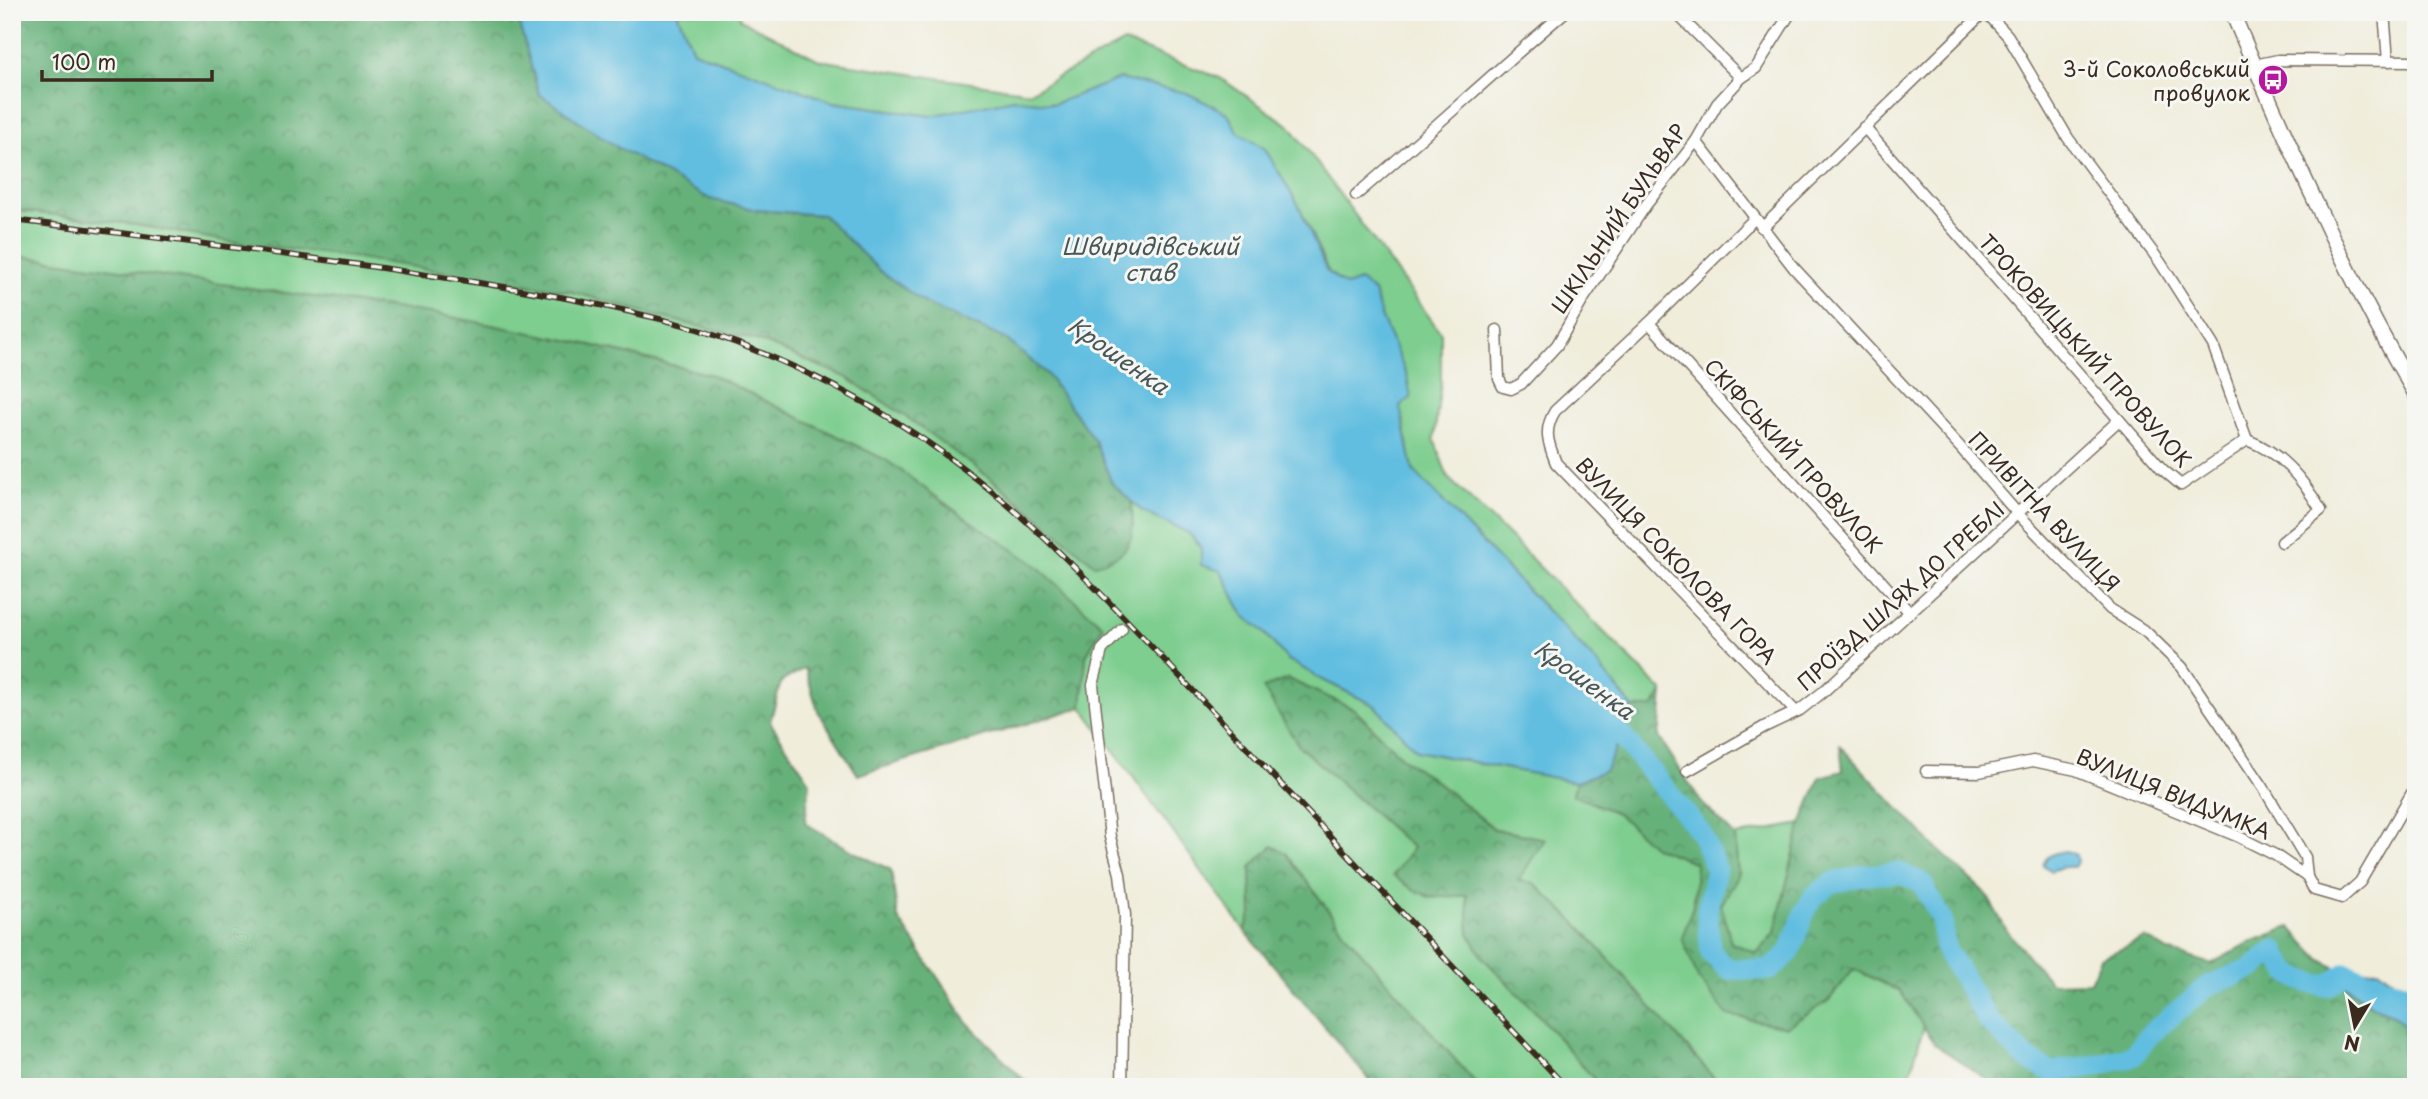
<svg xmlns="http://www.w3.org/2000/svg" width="2428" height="1099" font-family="'Playpen Sans',sans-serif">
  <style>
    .grass { fill: #7ece8f; stroke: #5c7c56; stroke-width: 2 }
    .forest { fill: url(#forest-crowns); stroke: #506e4c; stroke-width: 2 }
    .water { fill: #62bee0; stroke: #4e747f; stroke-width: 2 }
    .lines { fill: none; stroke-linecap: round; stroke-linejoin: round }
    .river { stroke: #62bee0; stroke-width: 21 }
    .street-casing { stroke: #7a6e60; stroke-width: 13 }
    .secondary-casing { stroke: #7a6e60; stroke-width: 17 }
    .street { stroke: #fff; stroke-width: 10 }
    .secondary { stroke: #fff; stroke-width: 14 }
    .rail-casing { stroke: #3b2a1e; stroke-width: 6 }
    .rail { stroke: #f6f6f2; stroke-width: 3.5; stroke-dasharray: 10; stroke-linecap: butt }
    .labels { text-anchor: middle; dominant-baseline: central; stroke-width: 6; stroke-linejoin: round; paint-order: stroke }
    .poi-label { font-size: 21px; fill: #3b2a1e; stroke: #f6f6f2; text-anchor: end }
    .street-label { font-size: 21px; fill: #3b2a1e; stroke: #f6f6f2 }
    .water-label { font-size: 23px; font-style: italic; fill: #475658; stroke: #f6f6f2 }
  </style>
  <defs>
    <pattern id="forest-crowns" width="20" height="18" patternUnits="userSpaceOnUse" patternTransform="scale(1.75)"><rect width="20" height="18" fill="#66b17a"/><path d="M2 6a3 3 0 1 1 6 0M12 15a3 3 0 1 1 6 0" fill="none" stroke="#559063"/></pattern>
  </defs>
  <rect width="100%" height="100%" fill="#f6f6f2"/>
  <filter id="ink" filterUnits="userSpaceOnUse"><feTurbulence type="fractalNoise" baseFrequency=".0143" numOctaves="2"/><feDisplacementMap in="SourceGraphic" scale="14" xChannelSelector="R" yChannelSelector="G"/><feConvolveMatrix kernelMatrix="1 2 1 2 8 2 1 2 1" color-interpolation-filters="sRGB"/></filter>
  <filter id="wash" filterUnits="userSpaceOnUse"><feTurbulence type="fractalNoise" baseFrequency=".00686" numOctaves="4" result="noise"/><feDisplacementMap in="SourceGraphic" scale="28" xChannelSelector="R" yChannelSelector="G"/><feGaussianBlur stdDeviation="1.57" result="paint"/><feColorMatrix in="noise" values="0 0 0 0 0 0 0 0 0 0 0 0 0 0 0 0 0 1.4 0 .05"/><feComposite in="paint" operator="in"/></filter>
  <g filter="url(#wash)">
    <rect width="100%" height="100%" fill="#f0eddb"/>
    <g class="grass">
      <polygon points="677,12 739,12 740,19 819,60 1030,92 1124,42 1220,78 1290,126 1441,333 1441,382 1434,439 1448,478 1509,536 1663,692 1653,708 1633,708 1596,662 1413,470 1381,316 1374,292 1346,286 1328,271 1299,206 1265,149 1238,132 1227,113 1119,79 1054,104 1014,99 931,116 833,102 693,51"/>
      <polygon points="12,210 125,223 244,244 338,255 573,292 669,319 757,340 846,377 905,416 958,452 1048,527 1133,525 1131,500 1143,512 1189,533 1221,571 1244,616 1261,629 1287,659 1325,681 1374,705 1417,751 1576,782 1573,795 1617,813 1654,847 1696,863 1694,903 1682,939 1828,1001 1854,969 1900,991 1924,1026 1906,1087 1722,1087 1580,927 1534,883 1517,881 1544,839 1495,829 1438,783 1401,757 1354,709 1288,679 1345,786 1413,848 1393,876 1430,898 1467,895 1469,933 1482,957 1534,1010 1601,1087 1479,1087 1348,937 1286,853 1251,867 1252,912 1245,931 1082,707 1086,655 1102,626 957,512 886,460 712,375 586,344 436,314 12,255"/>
      <path d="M12 632C26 649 23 663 12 682Z"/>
      <polygon points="1801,824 1775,932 1757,953 1731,943 1721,905 1738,876 1735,836"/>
    </g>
    <g class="forest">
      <path d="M12 12H516L539 94 614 145 710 199 757 210 823 215 880 271 926 304 1006 339 1046 373 1095 441 1112 483 1131 500C1135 537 1134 556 1094 564L1001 486 905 416 846 377 757 340 669 319 573 292 338 255 244 244 125 223 12 210Z"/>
      <path d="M12 255 436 314 586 344 712 375 886 460 957 512 1036 565 1103 626 1086 655 1082 707 858 775 818 711 805 668 781 682 770 722 810 782 805 823 856 853 891 870 898 918 968 1023 1031 1087H12V682C23 663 26 649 12 632Z"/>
      <path d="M1288 679 1354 709 1401 757 1438 783 1494 829 1545 839 1518 881 1534 883 1580 927 1722 1087H1601L1534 1010 1482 957 1469 933 1467 895C1432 899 1421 898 1393 875L1413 848 1299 746 1263 688Z"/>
      <path d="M1663 692 1659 737 1701 802 1735 836 1738 876 1721 905 1731 943 1757 953 1775 932 1801 824 1820 777 1843 771 1840 746 1931 843 1986 894 2007 931 2051 983 2090 982 2101 958 2145 938 2168 951 2211 964 2251 942 2290 927 2321 960 2346 973 2344 984C2352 992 2361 1000 2371 1005 2388 1014 2390 1011 2405 1026L2402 1055 2416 1068V1087H1997L1935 1044 1900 991 1854 969 1828 1001 1786 1027 1727 1015 1698 978 1682 938 1694 903 1696 863 1654 847 1617 813 1573 795 1576 782 1606 770 1633 708 1653 707Z"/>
      <polygon points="1272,846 1286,853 1348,937 1479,1087 1375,1087 1245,931 1252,912 1251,867"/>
    </g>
    <g class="water">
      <polygon points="516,12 677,12 693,51 833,102 931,116 1014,99 1054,104 1119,79 1187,93 1227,113 1238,132 1265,149 1299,206 1327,271 1346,286 1360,281 1374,292 1381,316 1407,376 1411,398 1400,406 1413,470 1596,662 1633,708 1606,770 1576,782 1417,751 1374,705 1325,681 1287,659 1261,629 1244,616 1221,571 1201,565 1201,547 1189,533 1143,512 1112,483 1095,441 1046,373 1006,339 926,304 880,271 823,215 757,210 710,199 614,145 539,94"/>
      <path d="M2066 851 2076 855 2077 862 2074 867H2062L2051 871 2043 865C2046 855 2056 852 2066 851Z"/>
      <polygon points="2379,969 2402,987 2416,987 2416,1068 2402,1055 2405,1026 2391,1013 2372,1006 2344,984 2346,973"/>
    </g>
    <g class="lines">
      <path class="river" d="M1598 719 1621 735 1701 833 1716 869 1707 912 1711 953 1728 969 1770 970 1790 952 1804 913 1814 896 1832 883 1866 875 1900 873 1922 883 1942 919 1945 948 1988 1020 2025 1057 2050 1072 2093 1066 2133 1056 2150 1034 2209 985 2254 968 2275 950C2287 977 2298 982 2327 986L2346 973 2376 986 2416 996"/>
    </g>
  </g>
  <g filter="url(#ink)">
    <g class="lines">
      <g class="street-casing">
        <g id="street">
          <polyline points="1675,12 1741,78"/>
          <polyline points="1986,12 2008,36 2068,138 2160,262 2213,345 2247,440"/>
          <polyline points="2384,12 2388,61"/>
          <polyline points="2254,65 2278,60 2416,61"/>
          <path d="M1864 127 2162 469 2181 485 2247 440C2281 452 2303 480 2321 510L2282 542"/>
          <polyline points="1696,141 1794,268 1960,447 2018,514 2110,609 2146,632 2182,667 2263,787 2305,857 2307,877"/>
          <path d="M1356 195C1427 135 1494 72 1565 12"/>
          <path d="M1754 219 1649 323 1555 411C1543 430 1548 443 1556 463L1796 712"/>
          <polyline points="1762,228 1984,12"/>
          <polyline points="1649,323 1910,613"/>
          <polyline points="1497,330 1499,379 1503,387 1511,389 1521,384 1557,345 1584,298 1646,205 1696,141 1717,104 1741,78 1756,68 1791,12"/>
          <polyline points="1122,629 1102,650 1093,685 1110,837 1120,874 1125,915 1122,1087"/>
          <polyline points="1687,771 1764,727 1800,710 1823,692 2119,420"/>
          <polyline points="1926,771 1979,772 2033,761 2076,770 2237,836 2275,855 2307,877 2314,890 2342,898 2360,882 2416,786"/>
        </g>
      </g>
      <g class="secondary-casing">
        <path id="secondary" d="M2232 12C2287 143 2344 272 2416 395"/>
      </g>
      <use href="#street" class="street"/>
      <use href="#secondary" class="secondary"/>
      <g class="rail-casing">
        <path id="rail" d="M12 220C133 234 254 250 375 267 461 280 547 292 631 312 655 318 680 323 703 331 777 356 850 391 915 434 998 488 1069 560 1137 631L1566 1087"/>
      </g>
      <use href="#rail" class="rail"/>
    </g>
  </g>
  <defs>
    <g id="bus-disc" transform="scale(1.575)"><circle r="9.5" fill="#b5179e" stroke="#f6f6f2"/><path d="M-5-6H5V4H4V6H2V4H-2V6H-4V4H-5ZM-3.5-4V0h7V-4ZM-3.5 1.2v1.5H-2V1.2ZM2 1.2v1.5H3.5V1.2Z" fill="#fff"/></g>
  </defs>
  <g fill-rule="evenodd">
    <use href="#bus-disc" x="2273" y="80"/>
  </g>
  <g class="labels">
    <g class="poi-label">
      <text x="2250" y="68">3-й Соколовський<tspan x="2250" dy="24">провулок</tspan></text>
    </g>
    <g class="street-label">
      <text transform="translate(1618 218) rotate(-56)">ШКІЛЬНИЙ БУЛЬВАР</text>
      <text transform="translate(2086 350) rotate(48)">ТРОКОВИЦЬКИЙ ПРОВУЛОК</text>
      <text transform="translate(1794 455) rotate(48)">СКІФСЬКИЙ ПРОВУЛОК</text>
      <text transform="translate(2045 511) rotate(47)">ПРИВІТНА ВУЛИЦЯ</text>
      <text transform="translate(1677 560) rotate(46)">ВУЛИЦЯ СОКОЛОВА ГОРА</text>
      <text transform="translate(1900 595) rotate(-42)">ПРОЇЗД ШЛЯХ ДО ГРЕБЛІ</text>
      <text transform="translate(2174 793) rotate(22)">ВУЛИЦЯ ВИДУМКА</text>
    </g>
    <g class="water-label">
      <text x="1150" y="245">Швиридівський<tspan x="1150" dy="26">став</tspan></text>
      <text transform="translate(1119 355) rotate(35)">Крошенка</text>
      <text transform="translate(1585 679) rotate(36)">Крошенка</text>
    </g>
  </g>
  <rect width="2428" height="1099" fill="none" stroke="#f6f6f2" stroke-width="42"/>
  <g transform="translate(2355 1026) rotate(190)" stroke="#f6f6f2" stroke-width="5" paint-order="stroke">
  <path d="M0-5L12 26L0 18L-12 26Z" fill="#3b2a1e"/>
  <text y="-10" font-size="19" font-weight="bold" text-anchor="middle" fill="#3b2a1e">N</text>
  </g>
  <path d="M42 70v10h170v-10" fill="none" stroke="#3b2a1e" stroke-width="3.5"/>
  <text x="52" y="70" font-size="21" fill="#3b2a1e" stroke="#f6f6f2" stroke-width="5" paint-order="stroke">100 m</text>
</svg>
